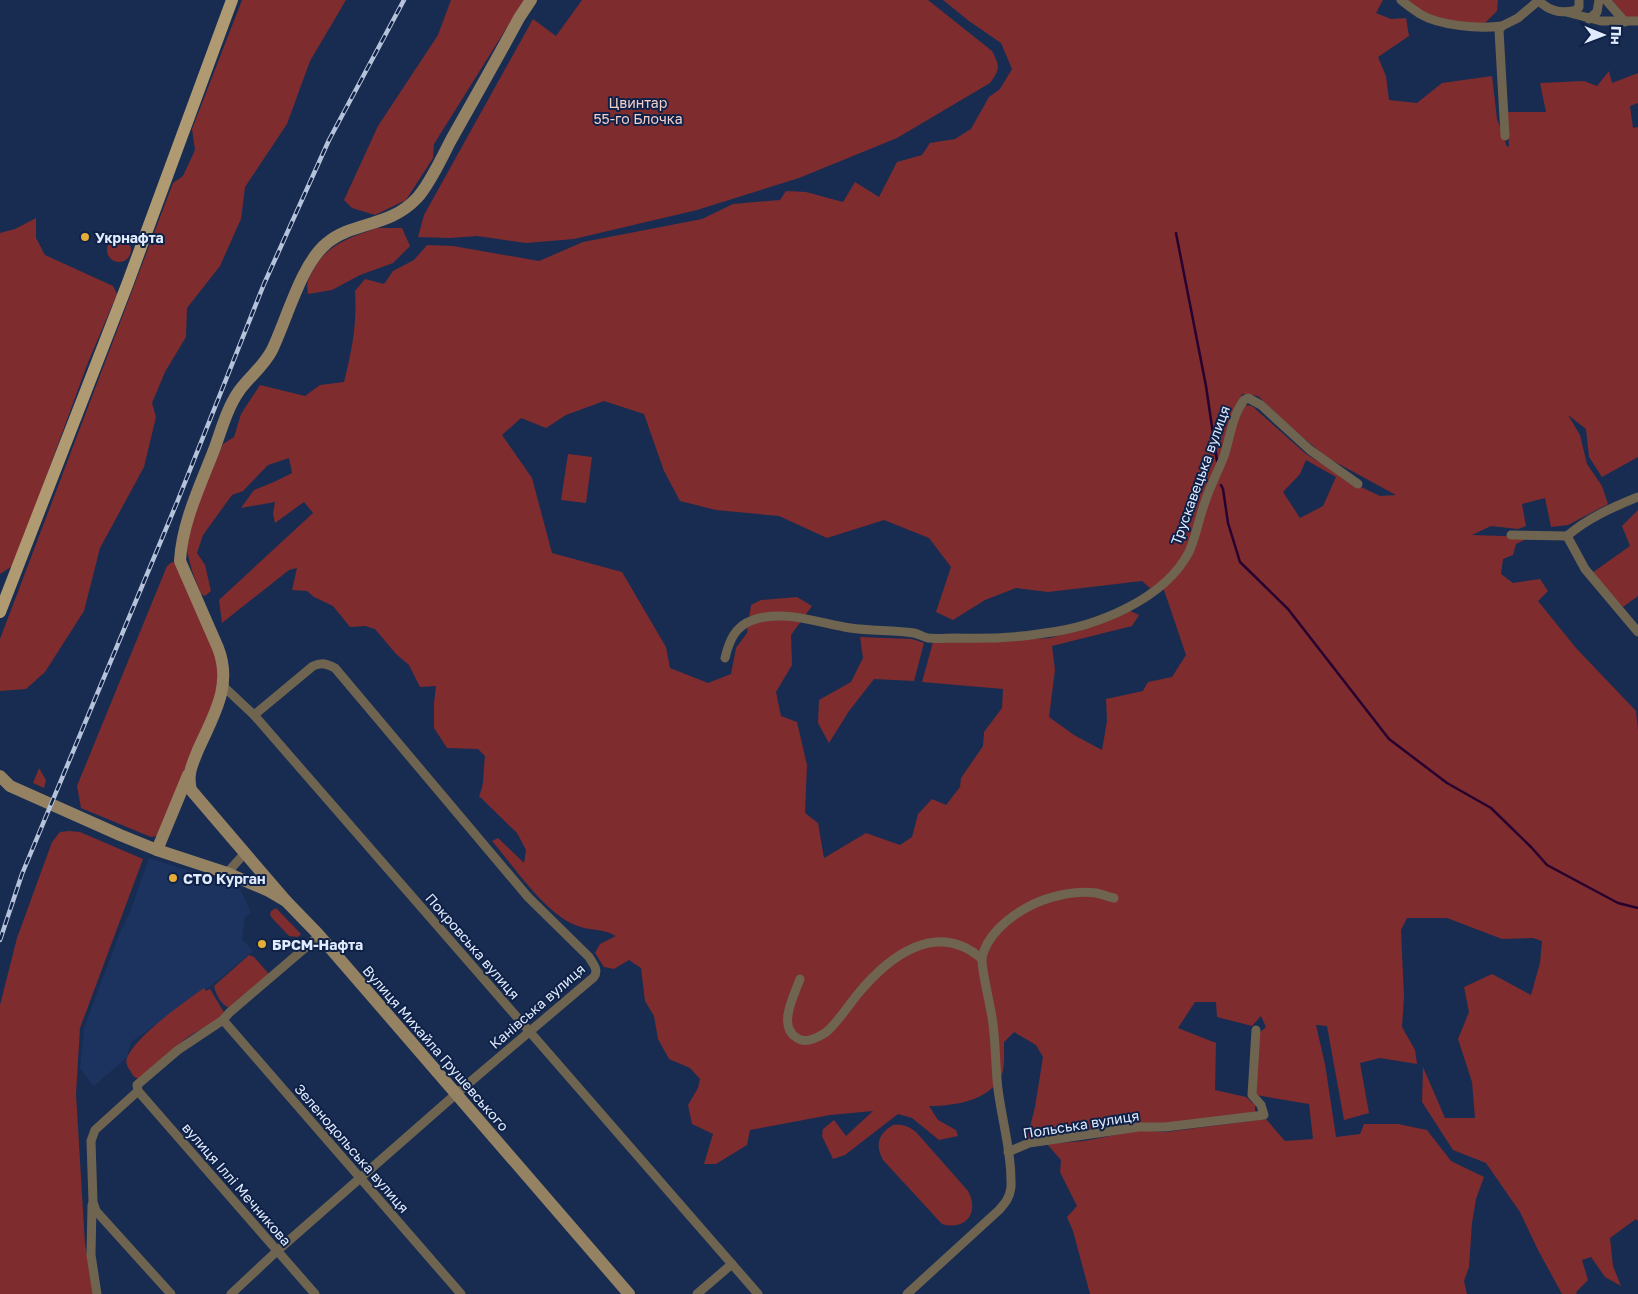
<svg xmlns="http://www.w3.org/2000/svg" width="1638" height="1294" font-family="'Golos Text',sans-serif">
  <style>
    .built { fill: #1c335f }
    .green { fill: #7e2c2e; fill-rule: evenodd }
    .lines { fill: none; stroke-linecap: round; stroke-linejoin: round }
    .stream { stroke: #28002f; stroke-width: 2.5 }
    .street { stroke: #6f6450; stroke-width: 9 }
    .secondary { stroke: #948263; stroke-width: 12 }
    .primary { stroke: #b09a71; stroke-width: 12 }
    .rail-casing { stroke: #b5c2d9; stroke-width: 4.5 }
    .rail { stroke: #0f2146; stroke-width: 2.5; stroke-dasharray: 8; stroke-linecap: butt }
    .poi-dot { fill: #e5ad35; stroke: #0f2146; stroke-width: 2 }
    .labels { text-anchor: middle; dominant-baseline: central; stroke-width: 4; stroke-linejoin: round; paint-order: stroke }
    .park-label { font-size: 14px; fill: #f1cecc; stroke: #0f2146 }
    .poi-label { font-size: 14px; font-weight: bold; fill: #e0ebfe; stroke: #0f2146; text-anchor: start }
    .street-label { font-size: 14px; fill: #e0ebfe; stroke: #0f2146 }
  </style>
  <rect width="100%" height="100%" fill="#182c51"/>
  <polygon class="built" points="149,858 239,887 251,913 245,917 242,939 253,951 212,985 131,1042 127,1057 94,1086 80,1068 84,1028 120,933 130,912"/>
  <g class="green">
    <polygon points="242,0 346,0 310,61 287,124 245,187 241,219 220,266 187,308 186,337 165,372 152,403 156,417 144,467 100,548 84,611 45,672 26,689 0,691 0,639 173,183 183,176 195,150 192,129"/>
    <polygon points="451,0 524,0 434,144 433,158 406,200 375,215 352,208 344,200 378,126 438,35"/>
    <path d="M582 0H928L992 51C1000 66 1000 69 990 83L897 138 799 178 697 210 574 239 526 243 477 236 450 238 418 237 424 215 533 19 556 36Z"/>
    <path d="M943 0H1383L1376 13 1391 19 1406 18 1409 36 1378 57 1386 76 1389 100 1417 103 1442 83 1492 76 1497 119 1507 147 1509 146 1506 112H1546L1540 83 1584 81 1597 86 1609 71 1612 83 1638 73V103L1630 106 1633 128 1638 127V457L1602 477 1589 457 1586 429 1568 415 1580 435 1587 464 1602 486 1608 504 1568 525 1551 527 1545 498 1522 504 1526 526 1518 529 1491 526 1472 535 1531 537 1516 544 1513 555 1503 559 1501 574 1513 583 1540 579 1548 591 1538 601 1576 648 1636 711 1638 730V1221L1636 1219 1610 1238 1613 1266 1621 1286 1605 1277 1591 1257 1582 1260 1588 1280 1576 1292 1577 1294H1562L1538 1250 1520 1212 1486 1163 1453 1150 1422 1102 1423 1067 1445 1118H1475L1472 1082 1458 1039 1469 1012 1464 987 1492 974 1531 995 1540 963 1542 941 1533 938 1502 939 1447 918H1407L1401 930 1404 997 1402 1027 1415 1050 1417 1064 1380 1058 1360 1063 1369 1113 1344 1120 1327 1026 1316 1025 1325 1064 1336 1137 1360 1134 1364 1124H1398L1427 1130 1451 1161 1484 1177 1476 1199 1472 1223 1469 1267 1464 1281 1467 1294H1090L1073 1231 1067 1217 1077 1206 1060 1172 1061 1160 1047 1144 1084 1141 1140 1130 1166 1132 1266 1119 1285 1141 1313 1139 1309 1104 1256 1095 1259 1033 1266 1027 1261 1016 1252 1026 1217 1017 1216 1002H1195L1178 1028 1216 1043 1215 1090 1246 1097 1255 1105V1113L1165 1123H1131L1027 1139 1035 1107 1043 1057 1036 1045 1014 1032 1004 1042C1004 1051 1005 1070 1001 1077 988 1101 954 1106 929 1106L938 1120 956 1130 958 1136 939 1140 912 1118 898 1114 845 1155 833 1159 822 1136 823 1129 834 1120 846 1136 873 1111 830 1115 750 1130 747 1145 716 1164H704L713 1134 692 1124 688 1105 698 1088 700 1079 690 1068 669 1059 658 1039 654 1016 645 1001 641 968 629 960 614 969 604 967 595 953 600 944 616 936C603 928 588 931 575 925 545 913 514 867 492 841L498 838 524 863 526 850 517 833 479 796C485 784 483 770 485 756L478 749 447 748 434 728V703L436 686 420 687 409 665 396 654 375 629 365 626 350 627 333 606 314 597 307 591 292 590 297 568 289 570 222 623 219 600 313 513 304 502 275 523 273 514 275 502 241 508 254 490 274 482 292 473 289 458 268 465 243 491 232 495 203 535 197 553 205 565 211 591 205 596 201 594 192 571 187 551 190 528 203 492 223 444 234 437 241 414 260 385 305 396 320 385 344 382C352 349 357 326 355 291L365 279 384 284 393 271 414 260 427 245 453 246 539 261 583 242 702 219 733 204 780 200 786 191 806 192 843 202 855 182 879 197 897 162 922 155 930 143 955 139 971 129 989 97 1000 89 1012 69 1001 43 969 21ZM1242 394 1258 396 1292 428 1326 457 1396 495 1380 496 1357 485 1306 454 1252 406 1245 405 1239 418 1229 420ZM604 401 644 414 664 471 680 501 716 510 779 516 827 538 884 520 929 538 951 567 936 612 953 620 985 600 1016 588 1048 592 1142 581 1151 589 1164 590 1186 655 1172 677 1148 682 1143 691 1106 699 1107 721 1102 750 1074 735 1049 717 1055 670 1052 646 1132 626 1139 615 1128 610 1096 624 1050 638 983 642H933L922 682 1003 689 1002 708 984 732 983 746 961 778 960 787 946 805 932 799 918 814 912 837 900 845 866 833 824 858 818 823 805 813 807 765 797 722 781 716 776 692 792 665 791 635 812 606 797 597 761 600 751 605 747 633 736 648 731 674 708 683 670 668 666 647 622 572 552 553 532 478 502 435 521 418 546 428 566 415ZM1306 460 1336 477 1323 506 1300 518 1283 492 1300 474Z"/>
    <polygon points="1403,0 1498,0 1497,11 1482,26 1452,23 1422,14"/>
    <polygon points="1612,0 1638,0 1638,17 1628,19"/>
    <polygon points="36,218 36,238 45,255 113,286 117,294 87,365 14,565 0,574 0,233 15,229"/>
    <path d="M377 228H402L410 246 393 263 360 275 332 290 308 294C306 282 308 280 314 269 327 244 352 237 377 228Z"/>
    <circle cx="119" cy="250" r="12"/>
    <polygon points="568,454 592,457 586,503 561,500"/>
    <polygon points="1638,510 1638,596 1623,607 1592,573 1630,546 1622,526"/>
    <polygon points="172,562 175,563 219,661 216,695 157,836 151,837 81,808 77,786 167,566"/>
    <polygon points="860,637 912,639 924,643 914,681 874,679 849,711 829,743 818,723 819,700 851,682 863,658"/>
    <polygon points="39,768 46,780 44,788 33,783"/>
    <polygon points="69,831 80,832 143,859 80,1028 76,1094 85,1244 94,1294 0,1294 0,1005 17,938 52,842 60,832"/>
    <polygon points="276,908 301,934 298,937 289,936 272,918 270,915 271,911"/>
    <path d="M249 955 254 957 269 974 229 1008C221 1004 216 995 214 986Z"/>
    <path d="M204 988 206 991 210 989 225 1014C213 1024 200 1029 188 1037 170 1050 158 1067 139 1079 135 1078 133 1076 131 1072 128 1068 125 1063 127 1058 136 1036 184 1002 204 988Z"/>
    <path d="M893 1125C903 1124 908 1126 916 1132L968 1191C980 1213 965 1231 942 1224L883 1160C875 1145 878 1134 893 1125Z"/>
  </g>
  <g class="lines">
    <g class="stream">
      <polyline points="1176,233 1206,386 1217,461"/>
      <polyline points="1221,485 1223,489 1228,523 1240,562 1288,609 1389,739 1447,783 1491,808 1531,847 1547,865 1618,903 1638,908"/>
    </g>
    <g class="street">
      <path d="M1401 0C1407 5 1414 10 1420 14 1440 26 1479 29 1502 26"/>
      <path d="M1538 0C1549 11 1560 14 1576 10L1579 7V0"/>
      <polyline points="1606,0 1625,22"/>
      <polyline points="1566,12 1601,21 1638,21"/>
      <polyline points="1589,19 1597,12 1599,0"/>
      <polyline points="1505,136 1499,30 1502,26 1518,18 1538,1"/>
      <path d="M1511 535 1567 536C1588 518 1613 507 1638 497"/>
      <polyline points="1567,536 1585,569 1638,632"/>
      <path d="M725 658C729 641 735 626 753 620 783 609 819 623 850 628 871 631 893 630 914 633 919 634 923 637 928 638 936 639 946 638 955 638 985 639 1015 638 1045 633 1095 627 1164 600 1189 552 1196 537 1199 518 1205 502 1210 486 1218 472 1224 456 1230 438 1232 416 1244 400L1248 398 1261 405 1310 450 1358 484"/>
      <polyline points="223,686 254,715 758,1294"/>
      <polyline points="227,873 244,854"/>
      <path d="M800 979C794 996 777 1026 797 1038 805 1044 817 1038 825 1033 834 1027 849 1005 857 995 888 957 936 919 982 959"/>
      <polyline points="223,1020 461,1294"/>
      <polyline points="138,1091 315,1294"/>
      <polyline points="1008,1152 1029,1143 1139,1127 1165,1127 1264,1115 1261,1105 1252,1095 1256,1030"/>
      <polyline points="92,1205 91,1255 97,1294"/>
      <polyline points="171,1294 96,1211 93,1202 91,1141 95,1130 138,1091 137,1085 178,1050 223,1020 229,1013 319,936"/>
      <path d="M231 1294 277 1251 456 1094 594 977C599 970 593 964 589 957L528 897 335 668C327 664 322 662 313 666L254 715"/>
      <polyline points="697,1294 732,1264"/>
      <path d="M907 1294 999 1210C1006 1202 1010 1197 1011 1187 1012 1154 1002 1121 998 1089 995 1065 996 1041 992 1017 990 1004 981 968 982 958 986 936 1008 918 1026 908 1045 897 1074 890 1096 893 1102 894 1108 897 1114 898"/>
    </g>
    <g class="secondary">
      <polyline points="0,776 10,786 120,835 157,850 227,873 269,891 286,901 318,934 629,1294"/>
      <polyline points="157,850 188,775"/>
      <path d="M286 901 191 790C187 774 192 765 198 750 213 716 233 686 218 648L180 561C182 523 200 486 214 450 221 431 227 408 239 391 249 377 264 366 272 350 287 319 301 264 327 243 353 221 389 228 417 198 430 184 442 157 451 140 474 99 497 59 519 18L531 0"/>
    </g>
    <polyline class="primary" points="0,612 127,285 232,0"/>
    <g class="rail-casing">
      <polyline id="rail" points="0,940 22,874 178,500 264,284 329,140 404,0"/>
    </g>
    <use href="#rail" class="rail"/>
  </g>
  <g class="poi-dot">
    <circle cx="85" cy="237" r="5"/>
    <circle cx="173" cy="878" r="5"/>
    <circle cx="262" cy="944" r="5"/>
  </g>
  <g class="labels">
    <g class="park-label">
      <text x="638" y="102">Цвинтар<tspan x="638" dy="16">55-го Блочка</tspan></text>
    </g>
    <g class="poi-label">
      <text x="95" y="237">Укрнафта</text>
      <text x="183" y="878">СТО Курган</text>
      <text x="272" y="944">БРСМ-Нафта</text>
    </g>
    <g class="street-label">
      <text transform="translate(1200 475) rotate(-70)">Трускавецька вулиця</text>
      <text transform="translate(473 946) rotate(49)">Покровська вулиця</text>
      <text transform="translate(537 1006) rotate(-41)">Канівська вулиця</text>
      <text transform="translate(436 1048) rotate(49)">Вулиця Михайла Грушевського</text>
      <text transform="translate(1081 1124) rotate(-9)">Польська вулиця</text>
      <text transform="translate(352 1148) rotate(49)">Зеленодольська вулиця</text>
      <text transform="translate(237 1184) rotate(49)">вулиця Іллі Мечникова</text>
    </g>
  </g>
  <g transform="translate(1603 35) rotate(91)" stroke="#0f2146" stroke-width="4" paint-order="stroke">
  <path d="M0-4L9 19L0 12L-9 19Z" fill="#e0ebfe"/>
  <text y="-8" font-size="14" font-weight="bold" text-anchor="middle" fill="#e0ebfe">Пн</text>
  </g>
</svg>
